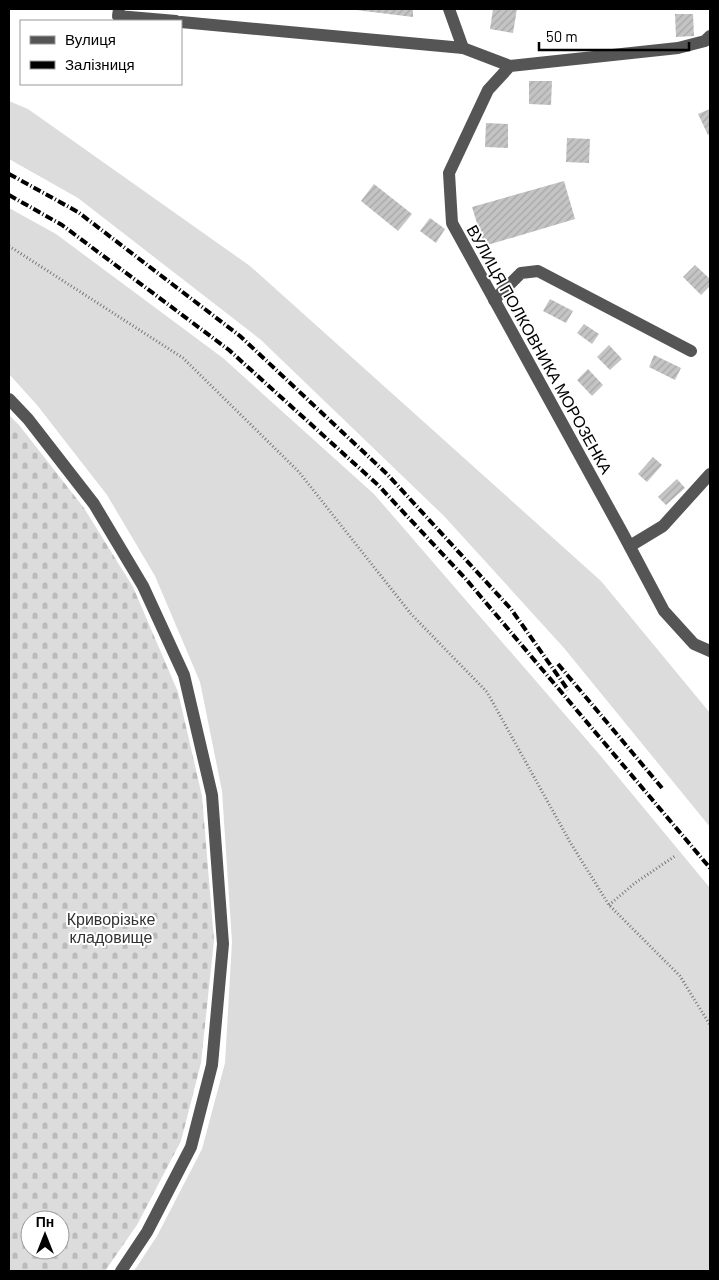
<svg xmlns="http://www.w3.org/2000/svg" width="719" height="1280" font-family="Barlow,sans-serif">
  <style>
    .grass { fill: #dcdcdc }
    .cemetery { fill: url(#cemetery-stones); fill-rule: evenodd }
    .building { fill: url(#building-hatch) }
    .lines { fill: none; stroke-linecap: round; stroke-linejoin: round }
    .path { stroke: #777; stroke-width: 3; stroke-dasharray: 1 2.5; stroke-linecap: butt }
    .minor { stroke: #555; stroke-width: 12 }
    .rail { stroke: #000; stroke-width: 4; stroke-dasharray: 8 2.5 1 2.5; stroke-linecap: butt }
    .labels { text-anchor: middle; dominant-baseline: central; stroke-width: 4; stroke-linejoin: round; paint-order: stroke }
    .street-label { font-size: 16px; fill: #000; stroke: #fff }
    .park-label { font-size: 16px; fill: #333; stroke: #fff }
  </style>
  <defs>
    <pattern id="cemetery-stones" width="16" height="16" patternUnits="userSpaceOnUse" patternTransform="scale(1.25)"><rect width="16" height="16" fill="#dcdcdc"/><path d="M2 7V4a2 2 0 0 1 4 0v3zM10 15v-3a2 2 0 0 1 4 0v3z" fill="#bbb"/></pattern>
    <pattern id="building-hatch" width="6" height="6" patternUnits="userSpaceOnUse" patternTransform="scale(1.25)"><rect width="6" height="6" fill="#c4c4c4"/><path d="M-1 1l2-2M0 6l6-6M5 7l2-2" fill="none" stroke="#a7a7a7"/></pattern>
  </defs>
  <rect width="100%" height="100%" fill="#fff"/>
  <g class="grass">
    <polygon points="9,101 28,109 250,266 601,581 710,713 710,827 564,648 444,516 261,340 78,198 9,159"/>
    <polygon points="9,208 56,234 223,358 374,494 599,754 710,888 710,1271 134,1271 157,1236 202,1149 225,1063 232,942 222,791 200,682 155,576 107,495 37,405 9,374"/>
  </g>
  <path class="cemetery" d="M9 415 19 425 84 508 133 587 178 692 202 796 214 940 201 1063 181 1141 137 1225 105 1271H9ZM30 1220H60V1250H30Z"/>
  <g class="building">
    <polygon points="356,9 413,9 413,17 356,10"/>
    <polygon points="493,9 517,9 513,33 490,29"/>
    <polygon points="675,14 693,14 694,36 676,37"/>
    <polygon points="529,81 552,81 551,105 529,104"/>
    <polygon points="710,109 710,134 708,135 698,114"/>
    <polygon points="486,123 508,124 508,148 485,147"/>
    <polygon points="567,138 590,139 589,163 566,162"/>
    <polygon points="564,181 575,219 484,246 472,207"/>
    <polygon points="374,184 412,214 398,231 361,201"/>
    <polygon points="430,218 445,229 436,243 420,231"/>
    <polygon points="695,265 710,279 710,286 701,295 683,277"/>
    <polygon points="550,299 573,311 566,323 543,311"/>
    <polygon points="584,324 599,334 592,344 577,333"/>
    <polygon points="609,345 622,359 610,370 597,357"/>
    <polygon points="654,355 681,368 675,380 649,367"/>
    <polygon points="588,369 603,385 592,396 577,380"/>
    <polygon points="653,457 662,465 647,482 638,474"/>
    <polygon points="677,479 685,488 666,505 658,497"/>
  </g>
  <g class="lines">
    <g class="path">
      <polyline points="9,246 183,358 299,472 411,614 487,692 570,842 609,905 680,976 710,1025"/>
      <polyline points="609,905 635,883 675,856"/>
    </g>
    <g class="minor">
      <polyline points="119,9 118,16 176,21"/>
      <polyline points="449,9 463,48"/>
      <polyline points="181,22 463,48 510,66"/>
      <polyline points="710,36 705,41 678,48 510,66 488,90 449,173 452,223 622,532 664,611 694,644 710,651"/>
      <polyline points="494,300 521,273 538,271 691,351"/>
      <polyline points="9,399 28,419 94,504 143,586 184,675 212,795 223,944 212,1065 191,1147 147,1232 121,1271"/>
      <polyline points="630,546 663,526 710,474"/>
    </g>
    <g class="rail">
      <polyline points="9,174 78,212 240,336 387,474 511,609 568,690"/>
      <polyline points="9,195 62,225 229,350 378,485 465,578 710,868"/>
      <polyline points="558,664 662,788"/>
    </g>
  </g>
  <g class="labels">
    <g class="street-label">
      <text transform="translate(540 349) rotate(61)">ВУЛИЦЯ ПОЛКОВНИКА МОРОЗЕНКА</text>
    </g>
    <g class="park-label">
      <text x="111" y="918">Криворізьке<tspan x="111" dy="18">кладовище</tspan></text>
    </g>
  </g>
  <rect width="719" height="1280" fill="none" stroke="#000000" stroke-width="20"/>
  <rect x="20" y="20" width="162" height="65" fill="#ffffff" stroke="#999999"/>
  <rect x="30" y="36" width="25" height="8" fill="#555555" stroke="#999999"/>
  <text x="65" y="45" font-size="15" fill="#000000">Вулиця</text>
  <rect x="30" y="61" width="25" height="8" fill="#000000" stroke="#999999"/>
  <text x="65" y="70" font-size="15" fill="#000000">Залізниця</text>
  <g transform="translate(45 1235)"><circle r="24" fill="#ffffff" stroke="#999999"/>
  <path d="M0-4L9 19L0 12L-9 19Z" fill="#000000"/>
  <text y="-8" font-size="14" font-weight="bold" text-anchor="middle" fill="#000000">Пн</text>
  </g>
  <path d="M539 42v8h150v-8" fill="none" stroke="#000000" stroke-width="2.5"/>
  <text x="546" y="42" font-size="15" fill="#000000" stroke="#ffffff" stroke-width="4" paint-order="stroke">50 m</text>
</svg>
